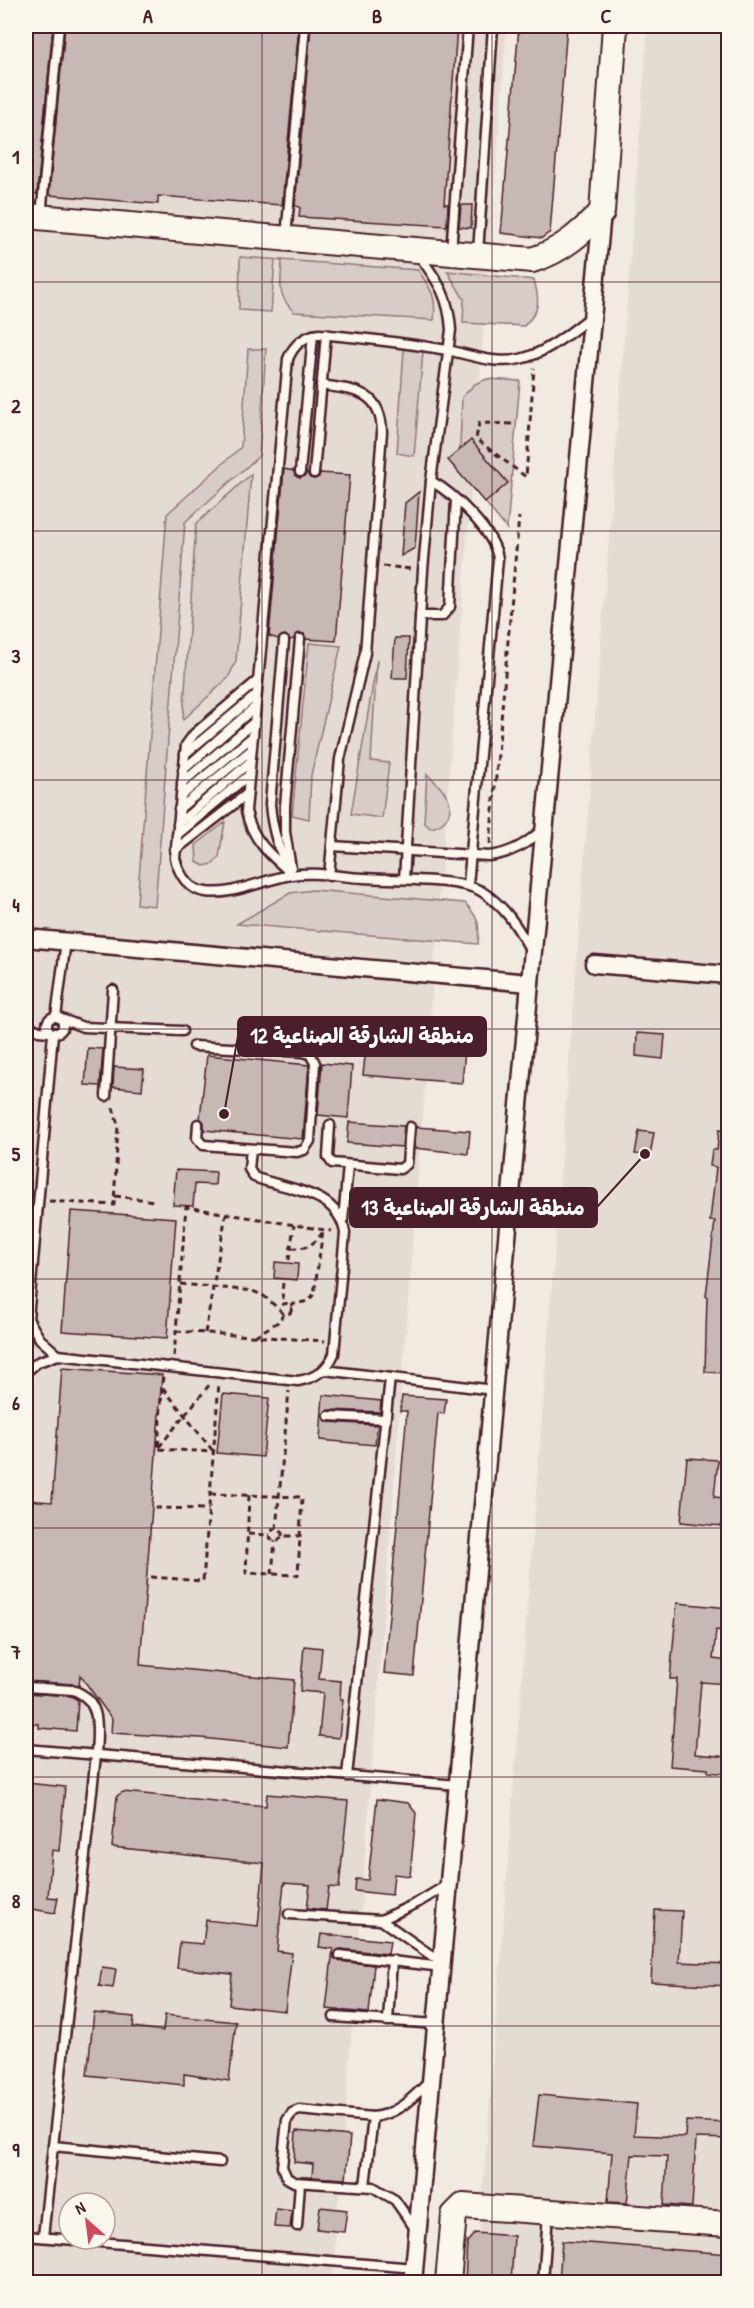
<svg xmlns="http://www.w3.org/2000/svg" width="754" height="2308" font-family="'Patrick Hand','Playpen Sans Arabic',sans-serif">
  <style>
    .built { fill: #e4dbd2; fill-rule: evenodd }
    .green { fill: #d8ccc6; stroke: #917678; stroke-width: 1.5 }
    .building { fill: #c8b8b3; stroke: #4a1f2b; stroke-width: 1.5 }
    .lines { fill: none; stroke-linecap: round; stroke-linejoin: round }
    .lane-casing { stroke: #4a1f2b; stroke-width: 13 }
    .street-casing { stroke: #4a1f2b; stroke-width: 21 }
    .secondary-casing { stroke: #4a1f2b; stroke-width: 28 }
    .path { stroke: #4a1f2b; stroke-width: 3; stroke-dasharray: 6 4.5; stroke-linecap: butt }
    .lane { stroke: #fbf7ec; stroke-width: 8 }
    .street { stroke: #fbf7ec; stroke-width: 16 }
    .secondary { stroke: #fbf7ec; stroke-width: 24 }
    .grid { fill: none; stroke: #4a1f2b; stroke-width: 1.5; stroke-opacity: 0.55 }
    .leader { fill: none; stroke: #4a1f2b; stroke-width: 2 }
    .callout-dot { fill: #4a1f2b; stroke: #fbf7ec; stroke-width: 2 }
    .callout { fill: #4a1f2b; stroke: #4a1f2b; stroke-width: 2 }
    .callout-label { font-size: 21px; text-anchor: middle; font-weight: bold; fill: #fff }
    .neatline { fill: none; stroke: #4a1f2b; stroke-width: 2 }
    .grid-label { font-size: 20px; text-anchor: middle; font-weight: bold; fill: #4a1f2b }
  </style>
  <rect width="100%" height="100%" fill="#f0eae0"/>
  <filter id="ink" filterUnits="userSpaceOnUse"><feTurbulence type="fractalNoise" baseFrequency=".0167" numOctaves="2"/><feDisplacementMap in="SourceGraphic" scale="12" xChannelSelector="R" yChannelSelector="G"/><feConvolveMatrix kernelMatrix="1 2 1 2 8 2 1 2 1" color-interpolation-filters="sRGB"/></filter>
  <g filter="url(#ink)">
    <g class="built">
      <path d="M26 26H507L332 2282H26ZM69 2203H105V2239H69Z"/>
      <polygon points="648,26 728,26 728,2282 476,2282"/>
    </g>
    <g class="green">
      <path d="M240 257 418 270C431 289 437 297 434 320L294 312C276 294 281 284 282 261L275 260 271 312 239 310Z"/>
      <path d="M447 271 534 280C540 302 540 310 524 326L463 323 464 299Z"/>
      <polygon points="248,349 266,349 259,456 185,522 155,906 137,904 167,514 241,447"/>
      <polygon points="404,349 423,351 414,456 397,453"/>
      <polygon points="487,379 520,381 507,529 459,470 462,397 475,384"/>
      <polygon points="251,474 236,661 228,678 183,720 196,524"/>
      <polygon points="309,643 341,646 311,775 309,819 292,815"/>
      <polygon points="377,660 371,761 389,763 382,818 351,814"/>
      <path d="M427 774C434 781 446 791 449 800 453 815 444 826 430 828L424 822Z"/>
      <polygon points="225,822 219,857 213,864 204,866 197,862 196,845"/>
      <path d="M313 890 465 903C479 918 480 924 478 944L237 924 290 893Z"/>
    </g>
    <g class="building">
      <polygon points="26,26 53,26 37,194 26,193"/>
      <polygon points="65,26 299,26 282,205 158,196 158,204 49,195"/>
      <polygon points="311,26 457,26 444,204 448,204 447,226 299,217 300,207 295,206"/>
      <polygon points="519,26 567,26 550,232 542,238 501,233"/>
      <polygon points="461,205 472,205 471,228 459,227"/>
      <polygon points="471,440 508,483 485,503 448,460"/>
      <polygon points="284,469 294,471 295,475 300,478 305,476 306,472 310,478 314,479 319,477 320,473 350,475 336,641 306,639 304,634 300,633 295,635 294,639 290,640 285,635 278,639 269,636"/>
      <polygon points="419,492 415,548 401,556 405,503"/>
      <polygon points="395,638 409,638 407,678 392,678"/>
      <polygon points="392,1033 466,1040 462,1083 363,1075 366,1048 390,1050"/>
      <polygon points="637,1033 665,1035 663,1059 636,1056"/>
      <polygon points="88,1048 103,1049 100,1086 85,1085"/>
      <polygon points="207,1055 309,1065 303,1139 204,1130 204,1122 200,1118"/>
      <polygon points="322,1063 352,1066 348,1118 318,1115"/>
      <polygon points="114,1067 144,1069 142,1090 113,1087"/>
      <polygon points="349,1122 404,1126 402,1147 347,1143"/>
      <polygon points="416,1127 470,1131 468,1154 415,1148"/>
      <polygon points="719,1130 729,1131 727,1373 705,1372 707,1296 706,1296 715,1221 710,1221 716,1167 710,1166 712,1150 717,1150"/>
      <polygon points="639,1131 654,1133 650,1155 635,1154"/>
      <polygon points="176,1170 216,1172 215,1185 195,1184 193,1206 173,1205"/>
      <polygon points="71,1211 176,1218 167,1338 62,1331"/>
      <polygon points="275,1262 298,1264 297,1280 274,1278"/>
      <polygon points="62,1368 162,1375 140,1665 294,1680 288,1747 201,1738 111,1733 112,1719 80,1675 79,1686 73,1684 26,1681 26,1500 52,1502"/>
      <polygon points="223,1394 269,1398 263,1457 217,1453"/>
      <polygon points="323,1395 381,1401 380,1412 329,1410 323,1415 324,1419 328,1422 377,1425 375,1445 320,1440"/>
      <polygon points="402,1396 446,1399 444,1414 438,1413 414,1676 384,1673 407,1411 400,1411"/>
      <polygon points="687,1458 718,1460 714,1497 724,1498 722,1526 681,1522"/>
      <polygon points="677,1603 729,1608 729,1632 716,1630 713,1659 729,1661 729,1684 701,1682 695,1754 729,1757 729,1774 708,1772 708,1769 670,1766 677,1679 670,1679"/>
      <polygon points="304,1646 322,1648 319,1679 341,1681 340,1699 343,1699 339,1738 319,1736 323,1693 300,1691"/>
      <polygon points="26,1693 71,1696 78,1700 76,1731 39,1728 39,1724 26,1723"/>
      <polygon points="26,1783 65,1787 59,1851 52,1850 48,1897 58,1898 55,1913 26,1908"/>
      <polygon points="123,1792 266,1806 267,1794 348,1801 339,1888 329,1887 326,1910 307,1908 310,1885 284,1883 277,1951 292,1953 285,2011 229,2005 232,1974 177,1968 180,1942 203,1944 206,1920 258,1926 264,1863 112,1847 117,1796"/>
      <polygon points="377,1799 408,1803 416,1813 410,1876 394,1874 392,1895 355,1891 356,1879 368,1880"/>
      <polygon points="655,1910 682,1911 679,1962 729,1964 729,1986 651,1982"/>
      <polygon points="321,1934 390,1941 388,1954 341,1949 334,1954 334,1958 339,1961 374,1965 369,2013 326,2009 333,1949 319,1947"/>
      <polygon points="102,1967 116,1969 113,1988 99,1986"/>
      <polygon points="94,2013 134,2017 133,2027 163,2031 165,2015 236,2022 229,2081 184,2074 184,2085 87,2075"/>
      <polygon points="539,2095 637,2104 634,2135 685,2137 686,2121 729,2123 729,2139 696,2138 692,2207 664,2205 667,2156 632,2155 627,2203 608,2202 612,2153 533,2146"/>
      <polygon points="296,2131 350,2136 346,2179 312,2177 313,2164 294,2162"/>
      <polygon points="320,2207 347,2210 344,2232 317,2229"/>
      <polygon points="276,2209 292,2211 290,2228 274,2227"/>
      <polygon points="475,2233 514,2236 511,2283 465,2283 467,2242"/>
      <polygon points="562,2241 729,2254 729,2283 559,2283"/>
    </g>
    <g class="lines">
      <g class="lane-casing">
        <g id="lane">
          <polyline points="41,216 59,26"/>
          <polyline points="286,237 305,26"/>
          <polyline points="451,252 468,26"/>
          <polyline points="478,253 493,26"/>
          <path d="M321 385C354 390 381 390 382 432L365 653 340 759 329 876"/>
          <polyline points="300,472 313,335"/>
          <polyline points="314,473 326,334"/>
          <path d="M431 481C453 493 495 532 498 559L468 885"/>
          <polyline points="420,616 442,616 450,607 456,500"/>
          <path d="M284 641 270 804C272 828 277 848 289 869"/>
          <path d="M257 681 194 734 186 745 175 858C179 874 188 890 206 892 232 896 265 879 291 875 314 871 340 877 364 878 392 880 458 878 481 891 504 905 517 926 530 949"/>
          <polyline points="185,754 255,696"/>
          <polyline points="183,770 254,708"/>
          <polyline points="182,783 253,723"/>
          <polyline points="181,796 252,737"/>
          <polyline points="179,809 251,750"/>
          <polyline points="178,824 250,762"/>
          <polyline points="177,835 249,775"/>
          <path d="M332 846 489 856C512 853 527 844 544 828"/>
          <polyline points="175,850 247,794"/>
          <polyline points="291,868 285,832 285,806 300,639"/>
          <path d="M292 874C270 855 252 840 246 811L288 359C294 344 304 336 319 334 362 338 406 343 447 350 471 355 496 365 520 359 547 353 569 333 591 317"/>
          <path d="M404 879 423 570 431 481 451 330C449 296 438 282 419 255"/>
          <circle cx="55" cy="1025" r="8"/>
          <polyline points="56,1017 66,941"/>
          <polyline points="59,1018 83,1027 182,1031"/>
          <polyline points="26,1024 39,1031 50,1032"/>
          <polyline points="194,1046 303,1052 310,1054 315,1063 310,1141 304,1150 297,1152 203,1145 197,1138 198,1124"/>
          <polyline points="106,1096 113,990"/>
          <polyline points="330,1125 328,1157 332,1163 400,1169 407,1164 410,1127"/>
          <polyline points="26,1210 37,1211"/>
          <polyline points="343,1221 348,1165"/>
          <polyline points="28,1319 40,1339 58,1355"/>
          <polyline points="26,1342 53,1034"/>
          <polyline points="324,1370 494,1390"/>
          <path d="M26 1372 38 1362 58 1355 298 1381C316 1378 327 1370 334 1354L345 1233C338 1190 287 1190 254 1177L249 1169 251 1149"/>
          <polyline points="329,1416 385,1419"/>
          <path d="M26 1687 73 1690C103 1701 97 1729 96 1755L43 2237"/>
          <polyline points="26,1749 458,1785"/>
          <polyline points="347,1776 390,1378"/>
          <polyline points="289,1914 381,1920 417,1903 447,1885"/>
          <polyline points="381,1920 442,1963"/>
          <polyline points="340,1955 442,1967"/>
          <polyline points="334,2017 436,2024"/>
          <polyline points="388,2021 392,1960"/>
          <polyline points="53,2146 220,2162"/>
          <polyline points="365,2186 373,2117"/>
          <polyline points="297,2226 300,2183"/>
          <path d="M416 2230 395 2200 373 2187 294 2182 287 2178 282 2167 287 2120 292 2113 299 2110 373 2117C398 2114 411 2099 429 2082"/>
          <polyline points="26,2236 415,2268"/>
          <polyline points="543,2282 548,2214"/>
        </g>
      </g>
      <g class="street-casing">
        <g id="street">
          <polyline points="26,938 530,983"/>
          <polyline points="594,964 728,975"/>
          <polyline points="413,2282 530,983 602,212"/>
        </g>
      </g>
      <g class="secondary-casing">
        <g id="secondary">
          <path d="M26 216 532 260C562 251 581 233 602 212L615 26"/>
          <polyline points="448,2282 454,2215 463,2206 728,2224"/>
        </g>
      </g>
      <g class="path">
        <polyline points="512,424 479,423 476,439 526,477 534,368"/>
        <polyline points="383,566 412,569"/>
        <polyline points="490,844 519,517"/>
        <polyline points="115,1196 155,1201"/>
        <polyline points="49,1201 114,1205 118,1125 112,1104"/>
        <path d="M291 1248C305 1249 314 1245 322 1233"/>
        <polyline points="289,1260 294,1225"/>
        <polyline points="283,1283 282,1293 284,1304"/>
        <polyline points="180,1284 253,1291 264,1296 281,1311"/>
        <circle cx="286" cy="1309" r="5.5"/>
        <polyline points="290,1305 308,1301 314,1294 323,1230"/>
        <polyline points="176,1331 325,1341"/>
        <polyline points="205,1333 226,1214"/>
        <polyline points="255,1336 278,1322 284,1314"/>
        <polyline points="174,1356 186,1207 331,1231"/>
        <polyline points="163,1377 158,1449 214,1452"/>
        <polyline points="163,1388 213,1451"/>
        <polyline points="159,1447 210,1384"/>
        <polyline points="210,1494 302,1497 298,1575 246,1573 249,1495"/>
        <polyline points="155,1508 209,1509"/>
        <polyline points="276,1529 289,1391"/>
        <polyline points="248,1534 270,1535"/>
        <polyline points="282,1536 282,1532 276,1529 273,1529 270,1538 275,1541 278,1541 282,1536 299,1536"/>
        <polyline points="272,1574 275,1541"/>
        <polyline points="151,1577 203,1581 219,1383"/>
      </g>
      <use href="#lane" class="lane"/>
      <use href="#street" class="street"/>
      <use href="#secondary" class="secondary"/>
    </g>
  </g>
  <path class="grid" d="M262 26V2282M492 26V2282M26 282H728M26 531H728M26 780H728M26 1029H728M26 1279H728M26 1528H728M26 1777H728M26 2026H728"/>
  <path class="leader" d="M224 1114L238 1036M645 1154L597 1207"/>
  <g class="callout-dot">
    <circle cx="224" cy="1114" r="6"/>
    <circle cx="645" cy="1154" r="6"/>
  </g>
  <g class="callout">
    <rect x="238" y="1017" width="248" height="39" rx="6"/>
    <rect x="350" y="1188" width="247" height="39" rx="6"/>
  </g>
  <g class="callout-label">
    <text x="362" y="1043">منطقة الشارقة الصناعية 12</text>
    <text x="473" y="1215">منطقة الشارقة الصناعية 13</text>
  </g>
  <rect width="754" height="2308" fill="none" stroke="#fbf7ec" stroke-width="66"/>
  <g transform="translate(87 2221) rotate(332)"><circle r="28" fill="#fbf7ec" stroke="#b4a19f" stroke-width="1.5"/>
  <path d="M0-4.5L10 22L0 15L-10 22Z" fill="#d1495b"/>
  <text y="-9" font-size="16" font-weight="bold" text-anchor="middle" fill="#4a1f2b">N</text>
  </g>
  <rect x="33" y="33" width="688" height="2242" class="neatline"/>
  <g class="grid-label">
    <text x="148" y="23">A</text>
    <text x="377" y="23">B</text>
    <text x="606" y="23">C</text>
    <text x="16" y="164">1</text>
    <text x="16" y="413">2</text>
    <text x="16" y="663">3</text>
    <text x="16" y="912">4</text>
    <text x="16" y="1161">5</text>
    <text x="16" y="1410">6</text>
    <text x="16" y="1659">7</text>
    <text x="16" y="1908">8</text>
    <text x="16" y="2157">9</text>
  </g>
</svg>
